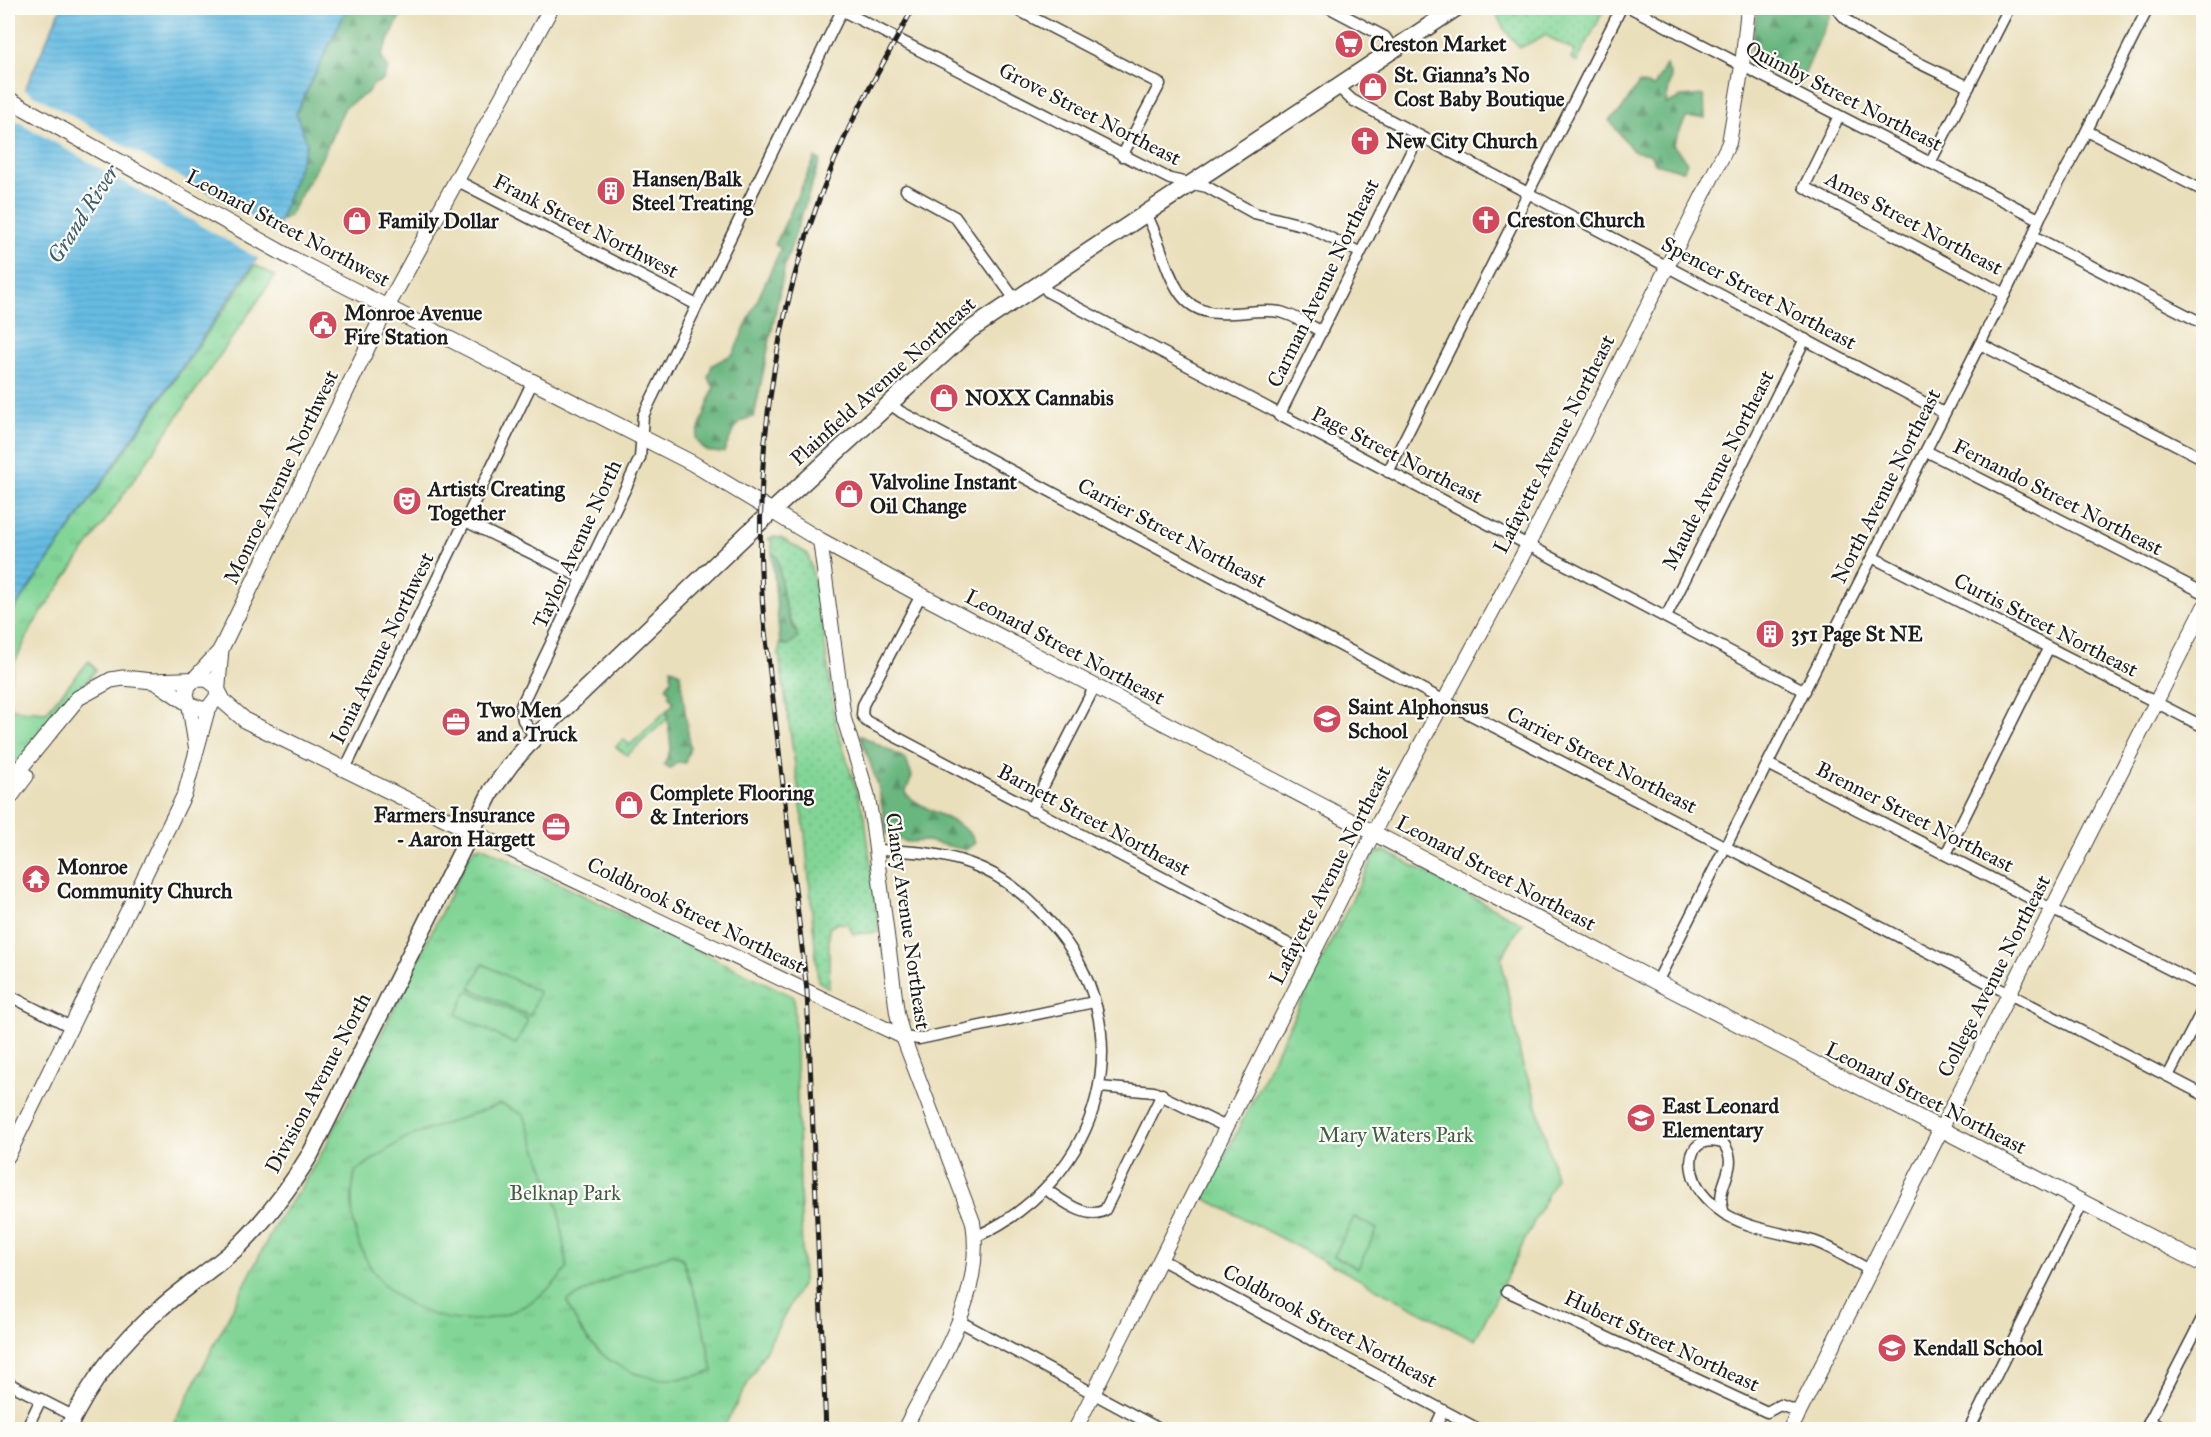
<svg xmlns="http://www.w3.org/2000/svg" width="2211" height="1437" font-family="'IM FELL Great Primer',serif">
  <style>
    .grass { fill: url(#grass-dots); stroke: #4f7859; stroke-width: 1.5 }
    .forest { fill: url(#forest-firs); stroke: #42694e; stroke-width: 1.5 }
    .park { fill: url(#park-tufts); stroke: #4f7859; stroke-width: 1.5 }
    .pitch { fill: #82d596; stroke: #4f7859; stroke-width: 1.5 }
    .water { fill: url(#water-rules); stroke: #416c80; stroke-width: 1.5 }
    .pier { fill: #eadfbb }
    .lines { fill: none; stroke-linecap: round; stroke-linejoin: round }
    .minor-casing { stroke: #3b3934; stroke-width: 13 }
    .tertiary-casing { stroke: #3b3934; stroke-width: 16 }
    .secondary-casing { stroke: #3b3934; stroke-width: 17 }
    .primary-casing { stroke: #3b3934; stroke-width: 19 }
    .minor { stroke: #fff; stroke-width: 10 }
    .tertiary { stroke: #fff; stroke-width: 14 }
    .secondary { stroke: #fff; stroke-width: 15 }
    .primary { stroke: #fff; stroke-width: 16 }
    .rail-casing { stroke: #1c1c1c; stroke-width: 5 }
    .rail { stroke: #fdfcf7; stroke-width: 3; stroke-dasharray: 9; stroke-linecap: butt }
    .labels { text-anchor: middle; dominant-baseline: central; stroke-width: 4.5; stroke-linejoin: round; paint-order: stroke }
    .poi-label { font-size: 21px; font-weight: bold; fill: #1c1c1c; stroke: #fdfcf7; text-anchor: start }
    .street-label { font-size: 21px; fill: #1c1c1c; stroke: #fdfcf7 }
    .park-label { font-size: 21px; fill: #405d47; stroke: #fdfcf7 }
    .water-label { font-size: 22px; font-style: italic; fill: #3a5c6c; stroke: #fdfcf7 }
  </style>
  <defs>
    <pattern id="grass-dots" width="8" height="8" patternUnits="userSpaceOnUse" patternTransform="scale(1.5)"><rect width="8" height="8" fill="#82d596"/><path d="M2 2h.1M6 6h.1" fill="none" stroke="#70b681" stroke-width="1.8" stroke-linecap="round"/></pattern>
    <pattern id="forest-firs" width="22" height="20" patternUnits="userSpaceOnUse" patternTransform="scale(1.5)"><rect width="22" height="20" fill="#69b67f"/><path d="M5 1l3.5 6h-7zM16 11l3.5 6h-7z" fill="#569367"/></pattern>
    <pattern id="park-tufts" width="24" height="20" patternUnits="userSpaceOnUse" patternTransform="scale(1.5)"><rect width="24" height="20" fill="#82d596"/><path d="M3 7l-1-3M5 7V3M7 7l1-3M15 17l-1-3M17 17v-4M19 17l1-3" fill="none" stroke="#70b681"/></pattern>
    <pattern id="water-rules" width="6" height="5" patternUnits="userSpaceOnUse" patternTransform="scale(1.5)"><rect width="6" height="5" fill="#66bce3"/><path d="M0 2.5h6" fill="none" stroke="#58a1c2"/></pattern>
  </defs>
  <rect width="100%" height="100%" fill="#fdfcf7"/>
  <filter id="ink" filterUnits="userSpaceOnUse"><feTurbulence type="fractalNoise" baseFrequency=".0167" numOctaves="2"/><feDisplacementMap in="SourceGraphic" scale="12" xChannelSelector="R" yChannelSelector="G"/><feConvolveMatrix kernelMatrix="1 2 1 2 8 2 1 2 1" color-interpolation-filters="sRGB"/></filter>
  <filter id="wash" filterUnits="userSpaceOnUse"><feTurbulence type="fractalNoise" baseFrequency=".008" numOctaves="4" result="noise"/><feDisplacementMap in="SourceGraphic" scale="24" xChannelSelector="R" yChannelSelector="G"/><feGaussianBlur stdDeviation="1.35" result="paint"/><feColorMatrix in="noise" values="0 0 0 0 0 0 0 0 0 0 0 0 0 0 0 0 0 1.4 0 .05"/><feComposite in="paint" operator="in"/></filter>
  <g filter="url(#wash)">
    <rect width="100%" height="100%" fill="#eadfbb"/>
    <g class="grass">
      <polygon points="1493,8 1599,8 1604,10 1577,62 1571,59 1575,51 1545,35 1520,48 1504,29"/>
      <path d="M773 537 781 538 808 554 820 606 835 722 865 818 879 932 853 934 848 924 838 923 829 928V988L818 981 805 834 779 654 780 644H788L797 632C781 608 782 583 777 556L772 553V541L768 539Z"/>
      <polygon points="667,710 667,719 627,755 616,747 623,739 630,745"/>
    </g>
    <g class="forest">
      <polygon points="347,8 404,8 381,56 388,68 383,80 374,84 367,93 345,107 324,154 289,216 280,221 307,143 296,113"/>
      <polygon points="1757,8 1831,8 1832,10 1800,85 1751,57"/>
      <polygon points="1666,65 1671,76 1666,104 1681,97 1704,95 1705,118 1686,118 1673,145 1687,162 1684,171 1655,163 1650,154 1633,151 1609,120 1621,111 1639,83 1654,87"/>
      <path d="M815 158 820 160 785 265 754 417C734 419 732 435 724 452 710 454 703 451 696 438L714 387 708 378 712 365 733 354 781 248 775 245Z"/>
      <path d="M772 553 777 556C781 575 781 593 787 612 789 622 796 629 798 638L788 645 780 644Z"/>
      <polygon points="671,668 680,673 690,748 685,763 678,762 670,768 664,765 671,748 667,710 674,703 669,696 670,692 666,687 671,680"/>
      <path d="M860 735 906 759 912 776 905 793C919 810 972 823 975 843L966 850 927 841 906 842 887 834 878 785Z"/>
    </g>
    <g class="park">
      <polygon points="255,265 275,276 33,625 14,664 8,690 8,618"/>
      <polygon points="89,661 96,670 8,775 8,700 13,709 46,712"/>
      <polygon points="481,846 794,997 803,1281 723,1429 171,1430 278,1219 299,1191 329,1140 469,856 475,848"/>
      <polygon points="1385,851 1522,923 1501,958 1522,1063 1533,1090 1556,1178 1475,1340 1204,1198 1373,857 1378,852"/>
    </g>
    <g class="pitch">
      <polygon points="483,964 539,992 530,1016 470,988"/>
      <polygon points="469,991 526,1018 527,1022 517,1042 515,1044 457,1015 466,992"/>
      <path d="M501 1104 524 1115 559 1210 567 1269C483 1376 328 1302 355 1172L405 1138Z"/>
      <polygon points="1354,1217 1377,1229 1358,1268 1334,1256"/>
      <path d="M673 1254 682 1258 699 1308 713 1371C648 1394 590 1365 567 1301L625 1271Z"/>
    </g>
    <polygon class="water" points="61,8 347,8 296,113 307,143 276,231 8,618 8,116 26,87"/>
    <polygon class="pier" points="22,88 277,231 261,260 8,116 8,111"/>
  </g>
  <g filter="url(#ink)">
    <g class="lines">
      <g class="minor-casing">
        <g id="minor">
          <polyline points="1014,8 1160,84 1122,156"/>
          <polyline points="1330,8 1385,37 1393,49"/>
          <polyline points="1631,8 2039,219"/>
          <path d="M1837 8C1854 37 1936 70 1969 87"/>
          <polyline points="841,10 1170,179 1207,187 1254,213 1306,226 1359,252"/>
          <polyline points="1337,86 1352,100 1944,413"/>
          <polyline points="1839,116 1804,187 2005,294"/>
          <polyline points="2087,131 2204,191"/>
          <polyline points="1930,163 2009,8"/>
          <polyline points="458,181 697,305"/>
          <polyline points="906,190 955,217 1014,298"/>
          <path d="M1145 212C1160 237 1163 268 1180 293 1204 328 1246 306 1280 312 1294 315 1309 325 1322 332"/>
          <polyline points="2033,236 2204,324"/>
          <polyline points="1040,281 1048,292 1805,691"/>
          <polyline points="1980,344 2204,459"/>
          <polyline points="890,404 901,412 1454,706 2204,1095"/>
          <polyline points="1279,416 1419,136"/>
          <polyline points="1926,451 2204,593"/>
          <polyline points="1388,472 1621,8"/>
          <polyline points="465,521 582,578"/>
          <polyline points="1872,557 2204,727"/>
          <polyline points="921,595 863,705 862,715 866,721 1311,956"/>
          <polyline points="1666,617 1805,339"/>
          <polyline points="535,737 523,720 521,706 640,458 643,416 843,8"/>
          <polyline points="1768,764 2204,987"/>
          <polyline points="345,769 533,381"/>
          <polyline points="1031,810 1095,686"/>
          <path d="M877 850C914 851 949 853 983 869 1009 881 1031 900 1050 922 1146 1029 1102 1180 975 1237"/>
          <polyline points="1946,854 2048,649"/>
          <polyline points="1657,982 2005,294 2033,236 2039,219 2081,142 2148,8"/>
          <polyline points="8,995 69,1026"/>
          <polyline points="903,1037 919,1039 1094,1002"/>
          <polyline points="2168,1076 2204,1007"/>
          <polyline points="1100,1087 1154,1092 1226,1127"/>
          <path d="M1045 1189C1061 1199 1086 1221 1105 1210L1162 1094"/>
          <path d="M1724 1213C1712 1184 1743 1169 1723 1143 1686 1133 1685 1168 1701 1192 1707 1200 1716 1208 1725 1214 1752 1230 1783 1233 1813 1241 1832 1247 1852 1261 1870 1270"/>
          <polyline points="1160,1259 1480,1430"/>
          <polyline points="1507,1291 1767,1412 1780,1405 1799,1412"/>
          <polyline points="959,1321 1161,1430"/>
          <polyline points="8,1383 73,1416"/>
          <polyline points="2149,1421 2166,1430"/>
          <polyline points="26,1430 41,1399"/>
          <polyline points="1434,1430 1443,1411"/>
          <polyline points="1969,1430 2082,1202"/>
          <polyline points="2145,1430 2204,1315"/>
        </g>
      </g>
      <g class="tertiary-casing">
        <g id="tertiary">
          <path d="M820 540 844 719 867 793 873 826 897 1013 903 1037 973 1222C985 1297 937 1365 904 1430"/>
          <polyline points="189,704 196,748"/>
          <polyline points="471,831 903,1037"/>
          <polyline points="1941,1129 2204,607"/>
          <polyline points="8,1156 185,793 208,709"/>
          <polyline points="1075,1430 1380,820 1528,545 1729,143 1742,66 1748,8"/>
        </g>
      </g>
      <g class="secondary-casing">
        <g id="secondary">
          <polyline points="8,99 293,259 692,463 820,540 921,595 1657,982 2204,1265"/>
          <path d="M155 682C170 689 193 712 208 709L217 697 221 649"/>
          <polyline points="189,704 186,695 188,686 220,651 388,305 551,8"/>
          <polyline points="8,783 78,698 111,680 123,678 153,681 207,679 215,685 224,702 246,721 471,831"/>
          <polyline points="8,800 26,776"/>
          <polyline points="1790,1430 1941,1129"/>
        </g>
      </g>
      <g class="primary-casing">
        <path id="primary" d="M67 1430C90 1382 121 1341 162 1307 187 1285 216 1267 241 1244 269 1216 291 1186 311 1153L492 790 511 764 535 737 746 535 970 330 1456 8"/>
      </g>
      <use href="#minor" class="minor"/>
      <use href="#tertiary" class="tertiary"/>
      <use href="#secondary" class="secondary"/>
      <use href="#primary" class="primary"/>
      <g class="rail-casing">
        <path id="rail" d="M826 1430 807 991 764 622C750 454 777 281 849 128 869 87 892 48 913 8"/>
      </g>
      <use href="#rail" class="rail"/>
    </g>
  </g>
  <defs>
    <g id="supermarket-disc" transform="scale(1.5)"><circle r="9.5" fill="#d1495b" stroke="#fdfcf7"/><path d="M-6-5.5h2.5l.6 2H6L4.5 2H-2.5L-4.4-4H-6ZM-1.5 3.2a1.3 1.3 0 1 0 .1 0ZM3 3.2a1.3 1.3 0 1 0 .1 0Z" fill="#fff"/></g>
    <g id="shop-disc" transform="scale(1.5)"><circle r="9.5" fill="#d1495b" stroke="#fdfcf7"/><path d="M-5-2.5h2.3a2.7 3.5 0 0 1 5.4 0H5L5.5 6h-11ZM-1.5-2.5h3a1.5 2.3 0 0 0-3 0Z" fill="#fff"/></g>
    <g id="church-disc" transform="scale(1.5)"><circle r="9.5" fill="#d1495b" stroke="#fdfcf7"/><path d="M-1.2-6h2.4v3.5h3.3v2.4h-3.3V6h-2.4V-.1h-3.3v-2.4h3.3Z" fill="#fff"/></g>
    <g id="building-disc" transform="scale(1.5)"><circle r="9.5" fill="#d1495b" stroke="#fdfcf7"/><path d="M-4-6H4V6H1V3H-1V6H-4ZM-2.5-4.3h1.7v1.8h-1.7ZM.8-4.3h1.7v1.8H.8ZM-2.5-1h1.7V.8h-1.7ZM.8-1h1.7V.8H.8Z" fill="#fff"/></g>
    <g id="civic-disc" transform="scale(1.5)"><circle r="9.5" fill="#d1495b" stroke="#fdfcf7"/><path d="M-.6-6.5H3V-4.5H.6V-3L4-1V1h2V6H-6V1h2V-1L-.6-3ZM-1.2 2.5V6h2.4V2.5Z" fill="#fff"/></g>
    <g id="theatre-disc" transform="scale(1.5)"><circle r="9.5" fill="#d1495b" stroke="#fdfcf7"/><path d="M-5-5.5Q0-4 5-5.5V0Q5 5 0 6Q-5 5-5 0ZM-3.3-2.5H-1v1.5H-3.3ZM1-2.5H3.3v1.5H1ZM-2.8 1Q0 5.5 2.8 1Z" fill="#fff"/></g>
    <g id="school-disc" transform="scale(1.5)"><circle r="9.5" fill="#d1495b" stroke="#fdfcf7"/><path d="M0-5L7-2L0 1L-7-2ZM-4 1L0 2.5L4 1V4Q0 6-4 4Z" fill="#fff"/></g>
    <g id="office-disc" transform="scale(1.5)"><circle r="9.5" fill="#d1495b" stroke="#fdfcf7"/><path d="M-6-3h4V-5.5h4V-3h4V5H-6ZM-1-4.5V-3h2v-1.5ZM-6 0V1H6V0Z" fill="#fff"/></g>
    <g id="temple-disc" transform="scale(1.5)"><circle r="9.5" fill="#d1495b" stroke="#fdfcf7"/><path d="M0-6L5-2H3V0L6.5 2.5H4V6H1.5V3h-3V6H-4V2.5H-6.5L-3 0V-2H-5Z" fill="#fff"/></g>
  </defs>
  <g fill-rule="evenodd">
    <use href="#supermarket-disc" x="1349" y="44"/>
    <use href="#shop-disc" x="1373" y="87"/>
    <use href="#church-disc" x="1365" y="141"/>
    <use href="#building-disc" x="611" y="191"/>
    <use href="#church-disc" x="1486" y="220"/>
    <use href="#shop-disc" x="357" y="221"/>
    <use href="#civic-disc" x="323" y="325"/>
    <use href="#shop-disc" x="944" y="398"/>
    <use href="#shop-disc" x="849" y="494"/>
    <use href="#theatre-disc" x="407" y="501"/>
    <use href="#building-disc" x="1770" y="634"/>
    <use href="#school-disc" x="1327" y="719"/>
    <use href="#office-disc" x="456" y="722"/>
    <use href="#shop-disc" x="629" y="805"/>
    <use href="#office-disc" x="556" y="827"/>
    <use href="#temple-disc" x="36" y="879"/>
    <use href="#school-disc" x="1641" y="1118"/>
    <use href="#school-disc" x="1892" y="1348"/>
  </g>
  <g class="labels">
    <g class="poi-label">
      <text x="1370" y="44">Creston Market</text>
      <text x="1394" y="75">St. Gianna's No<tspan x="1394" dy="24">Cost Baby Boutique</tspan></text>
      <text x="1386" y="141">New City Church</text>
      <text x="632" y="179">Hansen/Balk<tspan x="632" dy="24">Steel Treating</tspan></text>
      <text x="1507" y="220">Creston Church</text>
      <text x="378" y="221">Family Dollar</text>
      <text x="344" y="313">Monroe Avenue<tspan x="344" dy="24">Fire Station</tspan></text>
      <text x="965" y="398">NOXX Cannabis</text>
      <text x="870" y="482">Valvoline Instant<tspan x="870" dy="24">Oil Change</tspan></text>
      <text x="428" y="489">Artists Creating<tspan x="428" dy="24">Together</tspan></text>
      <text x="1791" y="634">351 Page St NE</text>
      <text x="1348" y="707">Saint Alphonsus<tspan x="1348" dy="24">School</tspan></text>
      <text x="477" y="710">Two Men<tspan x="477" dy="24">and a Truck</tspan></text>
      <text x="650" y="793">Complete Flooring<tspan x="650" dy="24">&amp; Interiors</tspan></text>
      <text x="535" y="815" text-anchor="end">Farmers Insurance<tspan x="535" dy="24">- Aaron Hargett</tspan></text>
      <text x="57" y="867">Monroe<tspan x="57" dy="24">Community Church</tspan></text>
      <text x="1662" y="1106">East Leonard<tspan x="1662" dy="24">Elementary</tspan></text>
      <text x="1913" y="1348">Kendall School</text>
    </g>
    <g class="street-label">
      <text transform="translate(1844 96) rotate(27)">Quimby Street Northeast</text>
      <text transform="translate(1090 114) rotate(27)">Grove Street Northeast</text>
      <text transform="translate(1914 223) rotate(28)">Ames Street Northeast</text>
      <text transform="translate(586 226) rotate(27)">Frank Street Northwest</text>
      <text transform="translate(288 228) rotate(28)">Leonard Street Northwest</text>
      <text transform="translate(1323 283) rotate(-64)">Carman Avenue Northeast</text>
      <text transform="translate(1759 293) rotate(28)">Spencer Street Northeast</text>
      <text transform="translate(883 381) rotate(-42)">Plainfield Avenue Northeast</text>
      <text transform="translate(1554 444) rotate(-63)">Lafayette Avenue Northeast</text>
      <text transform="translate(1397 455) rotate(27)">Page Street Northeast</text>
      <text transform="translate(1718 470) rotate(-63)">Maude Avenue Northeast</text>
      <text transform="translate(281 477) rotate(-64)">Monroe Avenue Northwest</text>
      <text transform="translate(1886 486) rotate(-63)">North Avenue Northeast</text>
      <text transform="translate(2058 497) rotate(27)">Fernando Street Northeast</text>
      <text transform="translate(1172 533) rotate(28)">Carrier Street Northeast</text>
      <text transform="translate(577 544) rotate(-65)">Taylor Avenue North</text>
      <text transform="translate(2046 625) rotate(27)">Curtis Street Northeast</text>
      <text transform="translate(1065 647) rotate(28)">Leonard Street Northeast</text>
      <text transform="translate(382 648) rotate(-64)">Ionia Avenue Northwest</text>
      <text transform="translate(1602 760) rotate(27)">Carrier Street Northeast</text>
      <text transform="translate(1915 817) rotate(27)">Brenner Street Northeast</text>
      <text transform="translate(1094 820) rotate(28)">Barnett Street Northeast</text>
      <text transform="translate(1496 873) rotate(28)">Leonard Street Northeast</text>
      <text transform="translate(1330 875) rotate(-63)">Lafayette Avenue Northeast</text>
      <text transform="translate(696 915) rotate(26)">Coldbrook Street Northeast</text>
      <text transform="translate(908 921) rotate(82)">Clancy Avenue Northeast</text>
      <text transform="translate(1994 976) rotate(-63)">College Avenue Northeast</text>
      <text transform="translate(318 1083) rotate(-62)">Division Avenue North</text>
      <text transform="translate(1926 1098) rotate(27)">Leonard Street Northeast</text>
      <text transform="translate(1330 1326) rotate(28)">Coldbrook Street Northeast</text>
      <text transform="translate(1662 1341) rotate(25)">Hubert Street Northeast</text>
    </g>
    <g class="park-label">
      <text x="1396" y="1135">Mary Waters Park</text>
      <text x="565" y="1193">Belknap Park</text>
    </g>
    <g class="water-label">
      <text transform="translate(83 214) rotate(-57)">Grand River</text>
    </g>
  </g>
  <rect width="2211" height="1437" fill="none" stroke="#fdfcf7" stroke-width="30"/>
</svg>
